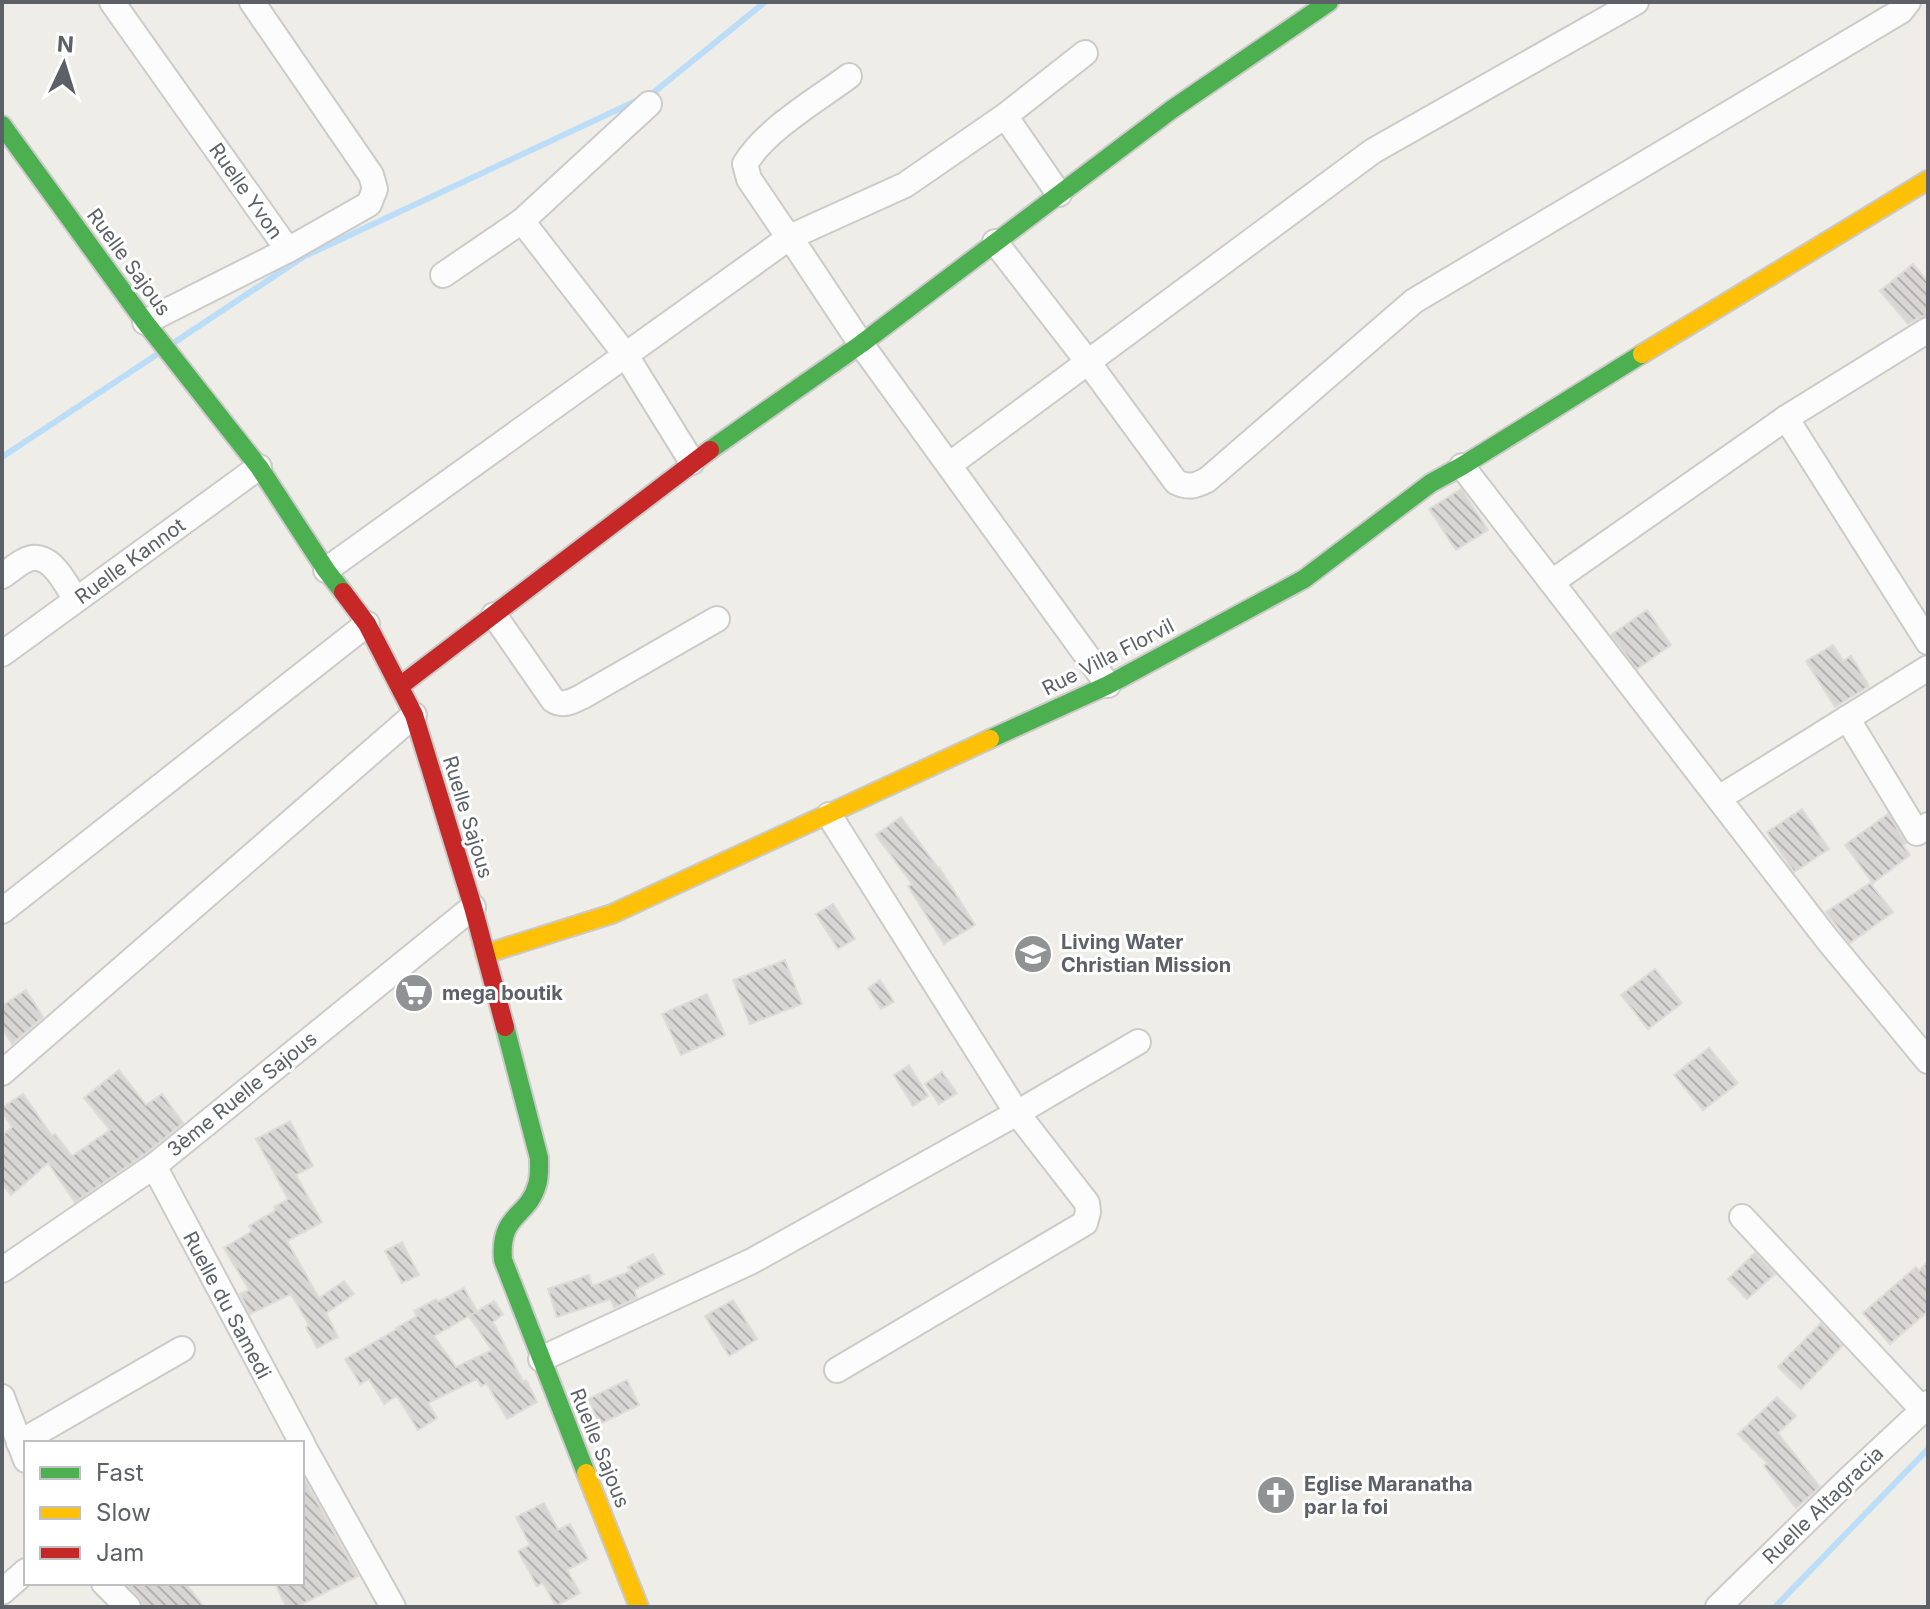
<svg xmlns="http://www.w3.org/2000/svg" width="1930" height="1609" font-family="Inter,sans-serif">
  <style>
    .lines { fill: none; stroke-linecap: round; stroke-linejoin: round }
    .stream { stroke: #bcddf8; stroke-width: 6 }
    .building { fill: url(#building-back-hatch); stroke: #dedcd8; stroke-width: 2; fill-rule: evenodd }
    .street-casing { stroke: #cbcbca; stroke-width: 28 }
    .fast-casing { stroke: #c9cac9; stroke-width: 22 }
    .slow-casing { stroke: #c9cac9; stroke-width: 22 }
    .jam-casing { stroke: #c9cac9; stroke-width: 22 }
    .street { stroke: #fcfcfc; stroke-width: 24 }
    .fast { stroke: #4caf50; stroke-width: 18 }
    .slow { stroke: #ffc107; stroke-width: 18 }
    .jam { stroke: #c62828; stroke-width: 18 }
    .labels { text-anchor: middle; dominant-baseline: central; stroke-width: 6; stroke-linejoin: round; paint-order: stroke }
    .street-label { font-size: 20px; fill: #5d6167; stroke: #fff }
    .poi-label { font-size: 20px; font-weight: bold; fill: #5d6167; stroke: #fff; text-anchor: start }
  </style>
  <defs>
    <pattern id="building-back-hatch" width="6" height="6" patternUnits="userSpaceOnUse" patternTransform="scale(2)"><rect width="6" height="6" fill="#d7d6d3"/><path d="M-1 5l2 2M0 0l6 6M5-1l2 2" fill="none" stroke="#b2b1af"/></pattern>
  </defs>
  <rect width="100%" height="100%" fill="#eeede8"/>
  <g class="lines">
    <g class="stream">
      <polyline points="175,342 303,257 653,93 765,2"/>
      <polyline points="2,457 156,355"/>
      <polyline points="1775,1607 1928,1449"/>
    </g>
  </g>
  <g class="building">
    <polygon points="1913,264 1928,282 1928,315 1920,317 1908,324 1880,291"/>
    <polygon points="1461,489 1488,530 1456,550 1429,509"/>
    <polygon points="1647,610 1671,645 1637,669 1611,635"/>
    <polygon points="1833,645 1843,661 1851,656 1869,686 1835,707 1806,661"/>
    <polygon points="1802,809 1829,849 1794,872 1767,832"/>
    <polygon points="1888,814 1906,843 1903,845 1910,855 1873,883 1845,845"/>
    <polygon points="901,817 938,868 939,867 975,925 944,944 908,886 912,884 876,835"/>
    <polygon points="1870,883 1893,912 1850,943 1826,912"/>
    <polygon points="833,904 855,939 838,949 816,914"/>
    <polygon points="785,960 802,1004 750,1024 733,980"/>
    <polygon points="1655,969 1682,1003 1648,1029 1621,995"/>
    <polygon points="880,980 894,1002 881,1009 868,988"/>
    <polygon points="26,990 43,1017 12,1044 2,1028 2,1006"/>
    <polygon points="707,994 725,1035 681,1055 662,1014"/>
    <polygon points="1709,1048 1738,1083 1703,1110 1674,1075"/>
    <polygon points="909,1065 928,1096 913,1106 894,1075"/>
    <polygon points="119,1070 146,1105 162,1094 183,1123 145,1154 75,1202 48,1163 11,1195 2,1184 2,1136 12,1127 2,1112 2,1108 23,1094 52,1136 55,1134 72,1156 110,1130 84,1098"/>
    <polygon points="942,1072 957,1093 939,1104 925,1084"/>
    <polygon points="290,1121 313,1166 296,1175 322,1222 287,1241 319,1298 344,1281 354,1294 326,1313 338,1337 317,1348 306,1327 309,1325 291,1294 250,1314 240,1294 249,1290 224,1248 252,1231 249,1226 276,1210 274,1207 288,1199 256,1139"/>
    <polygon points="402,1242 419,1275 402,1283 385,1251"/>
    <polygon points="1755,1253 1775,1274 1747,1299 1728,1279"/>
    <polygon points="653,1254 664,1274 634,1290 637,1298 614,1308 611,1299 557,1317 548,1289 589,1275 592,1286 631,1271 628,1267"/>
    <polygon points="1928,1261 1928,1311 1890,1344 1863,1313 1916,1267 1919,1271"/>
    <path d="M464 1288 477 1311 494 1301 503 1314 493 1322 523 1382 526 1380 537 1402 507 1419 487 1384 481 1386 477 1379 428 1403 437 1418 418 1430 397 1396 384 1404 369 1379 360 1384 345 1359 397 1329 396 1328 417 1316 414 1311 436 1299 438 1302ZM476 1312 469 1316 492 1350 456 1367 434 1336Z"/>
    <polygon points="733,1300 757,1339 729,1356 705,1316"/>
    <polygon points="1821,1323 1842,1346 1801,1389 1778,1367"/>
    <polygon points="627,1380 639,1405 600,1424 588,1399"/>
    <polygon points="1777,1397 1796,1416 1778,1433 1820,1487 1796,1508 1764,1466 1767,1463 1738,1434"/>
    <polygon points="302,1475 358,1576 296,1607 286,1607 275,1583 302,1583"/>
    <polygon points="544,1503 558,1530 570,1524 588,1559 567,1570 580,1593 556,1606 543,1583 537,1586 518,1551 530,1545 516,1517"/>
    <polygon points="125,1583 185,1583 204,1607 143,1607 139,1597"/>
  </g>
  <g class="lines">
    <g class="street-casing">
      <g id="street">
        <polyline points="112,2 288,250"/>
        <polyline points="1005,116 1059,194"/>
        <polyline points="522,221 625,354 692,462"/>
        <polyline points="790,237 905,185 1005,116 1085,53"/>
        <path d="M789 238 749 179 745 164C766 129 817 100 849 76"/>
        <path d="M995 242 1088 362 1176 482C1189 488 1195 486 1207 480L1414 301 1901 11 1908 2"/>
        <polyline points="443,275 522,221 649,104"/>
        <polyline points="145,322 288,250 369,204 375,189 371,175 252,2"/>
        <polyline points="1786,418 1928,642"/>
        <polyline points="949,465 1373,151 1636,2"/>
        <polyline points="1462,466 1827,939 1928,1061"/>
        <polyline points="326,570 790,237 861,344 1108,685"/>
        <path d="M2 576C9 572 16 565 24 561 49 547 65 583 76 600"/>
        <polyline points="1552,582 1786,418 1928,330"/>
        <path d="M494 615 553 700C563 707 573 701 583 696L717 619"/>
        <polyline points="2,654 259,467"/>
        <polyline points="1847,718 1917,833 1928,825"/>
        <polyline points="1719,798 1928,668"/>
        <polyline points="829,815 1017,1113 1087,1203 1088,1212 1085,1223 837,1370"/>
        <polyline points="2,911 367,624"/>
        <polyline points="2,1073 414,715"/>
        <polyline points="154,1166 302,1443"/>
        <polyline points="1742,1217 1923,1410"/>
        <polyline points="2,1270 154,1166 473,907"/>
        <polyline points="541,1359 752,1261 1017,1113 1138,1042"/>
        <polyline points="2,1397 26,1460"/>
        <polyline points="19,1443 182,1349"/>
        <polyline points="302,1444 393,1607"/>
        <polyline points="104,1583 128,1607"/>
        <polyline points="2,1592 26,1571"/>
        <polyline points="1718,1607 1849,1479 1923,1410 1928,1403"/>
      </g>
    </g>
    <g class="fast-casing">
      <g id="fast">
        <polyline points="2,125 145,322 259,467 326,570 343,592"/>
        <polyline points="710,450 861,344 1171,110 1329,2"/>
        <polyline points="990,739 1108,685 1304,579 1431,483 1462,466 1642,354"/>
        <path d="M505 1027 539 1158C539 1167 540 1176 537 1185 528 1218 499 1213 503 1260L586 1473"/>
      </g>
    </g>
    <g class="slow-casing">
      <g id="slow">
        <polyline points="1642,354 1928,180"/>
        <polyline points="485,954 612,914 990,739"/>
        <polyline points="586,1473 639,1607"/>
      </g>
    </g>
    <g class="jam-casing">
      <g id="jam">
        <polyline points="343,592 367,624 414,715 473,907 505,1027"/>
        <polyline points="400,686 710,450"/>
      </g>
    </g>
    <use href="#street" class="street"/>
    <use href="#fast" class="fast"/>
    <use href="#slow" class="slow"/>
    <use href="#jam" class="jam"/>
  </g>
  <defs>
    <g id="school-disc" transform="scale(2)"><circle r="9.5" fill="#909294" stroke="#fff"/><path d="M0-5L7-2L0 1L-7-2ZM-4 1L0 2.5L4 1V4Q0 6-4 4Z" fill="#fff"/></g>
    <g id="supermarket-disc" transform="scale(2)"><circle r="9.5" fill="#909294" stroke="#fff"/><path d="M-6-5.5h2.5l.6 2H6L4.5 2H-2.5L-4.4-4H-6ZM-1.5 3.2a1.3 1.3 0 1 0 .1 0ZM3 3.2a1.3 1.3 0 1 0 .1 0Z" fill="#fff"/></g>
    <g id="church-disc" transform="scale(2)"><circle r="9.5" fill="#909294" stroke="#fff"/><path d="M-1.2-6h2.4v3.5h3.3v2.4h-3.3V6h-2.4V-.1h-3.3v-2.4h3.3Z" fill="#fff"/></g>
  </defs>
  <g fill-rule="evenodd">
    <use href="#school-disc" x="1033" y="954"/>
    <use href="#supermarket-disc" x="414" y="993"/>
    <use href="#church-disc" x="1276" y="1495"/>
  </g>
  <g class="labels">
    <g class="street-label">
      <text transform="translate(246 191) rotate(55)">Ruelle Yvon</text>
      <text transform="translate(129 262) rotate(54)">Ruelle Sajous</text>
      <text transform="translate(130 561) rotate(-36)">Ruelle Kannot</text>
      <text transform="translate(1108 657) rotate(-27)">Rue Villa Florvil</text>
      <text transform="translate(468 817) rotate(73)">Ruelle Sajous</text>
      <text transform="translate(242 1094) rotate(-39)">3ème Ruelle Sajous</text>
      <text transform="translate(227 1305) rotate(62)">Ruelle du Samedi</text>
      <text transform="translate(600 1448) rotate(68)">Ruelle Sajous</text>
      <text transform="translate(1823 1505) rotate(-44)">Ruelle Altagracia</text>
    </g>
    <g class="poi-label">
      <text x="1061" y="942">Living Water<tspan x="1061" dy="23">Christian Mission</tspan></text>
      <text x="442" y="993">mega boutik</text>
      <text x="1304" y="1484">Eglise Maranatha<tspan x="1304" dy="23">par la foi</tspan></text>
    </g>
  </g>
  <rect width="1930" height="1609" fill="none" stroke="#5d6167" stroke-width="8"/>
  <rect x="24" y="1441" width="280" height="144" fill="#ffffff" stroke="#bec0c2" stroke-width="2"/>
  <rect x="40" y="1467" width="40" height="12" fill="#4caf50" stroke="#bec0c2" stroke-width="2"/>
  <text x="96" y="1481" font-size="24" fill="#5d6167">Fast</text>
  <rect x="40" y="1507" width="40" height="12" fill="#ffc107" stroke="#bec0c2" stroke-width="2"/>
  <text x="96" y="1521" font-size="24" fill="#5d6167">Slow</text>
  <rect x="40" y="1547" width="40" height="12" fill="#c62828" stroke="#bec0c2" stroke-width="2"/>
  <text x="96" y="1561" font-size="24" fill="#5d6167">Jam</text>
  <g transform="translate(64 64) rotate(4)" stroke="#ffffff" stroke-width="6" paint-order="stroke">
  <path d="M0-6L14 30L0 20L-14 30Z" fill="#5d6167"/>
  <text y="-12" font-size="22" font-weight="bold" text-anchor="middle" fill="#5d6167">N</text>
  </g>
</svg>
